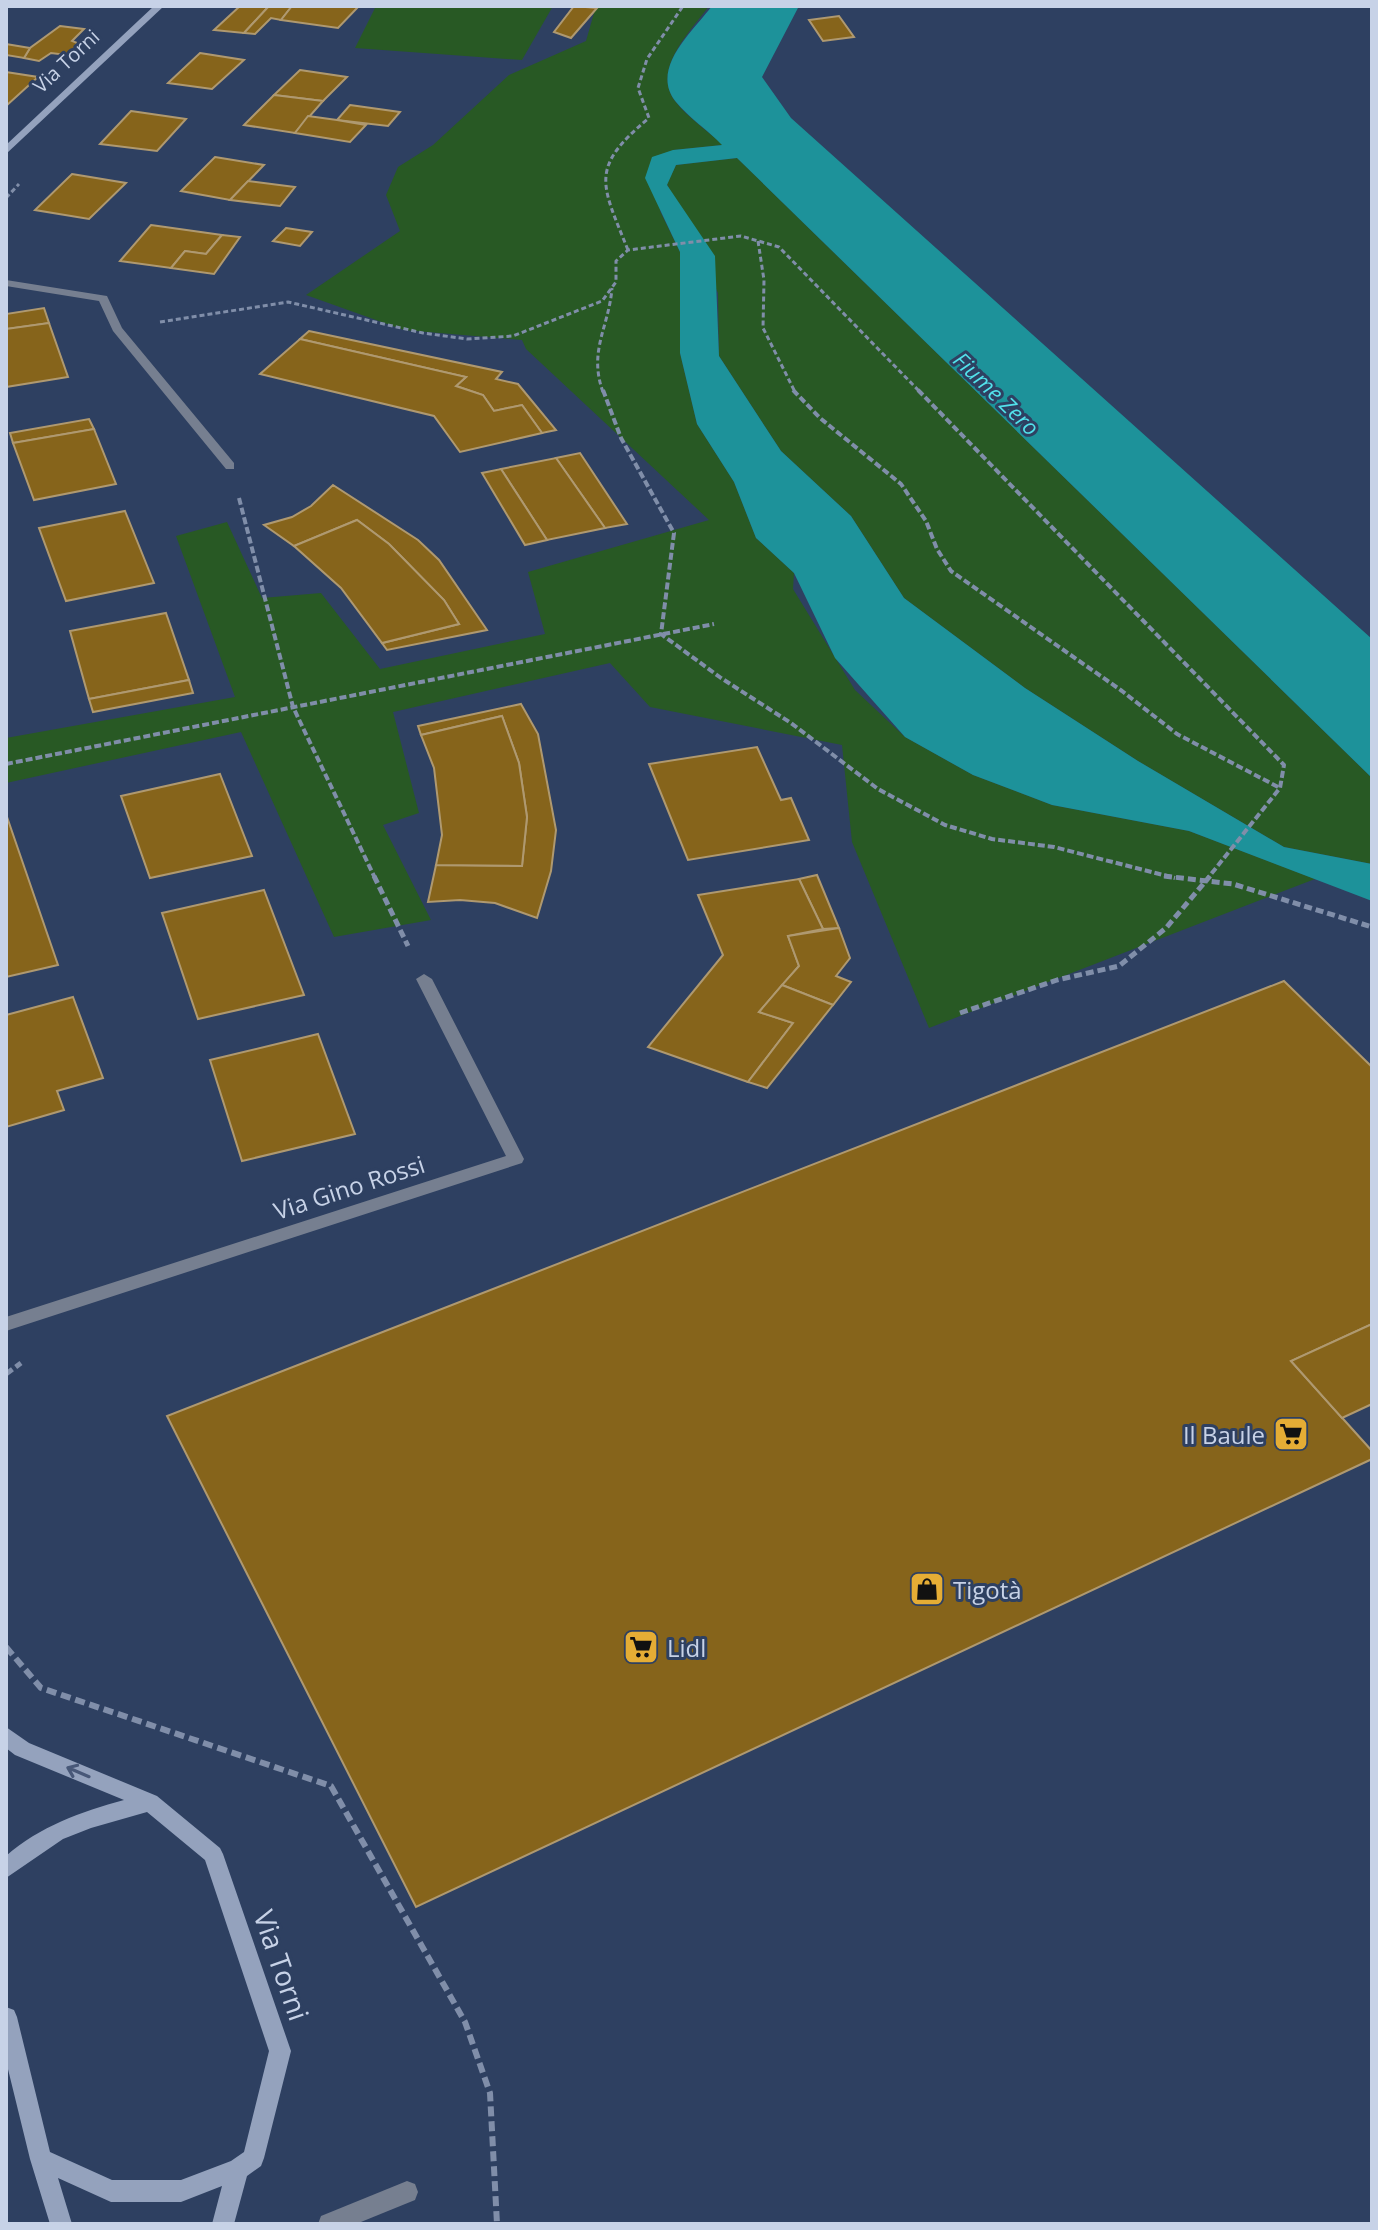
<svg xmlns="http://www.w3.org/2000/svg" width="1378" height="2230" font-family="'Open Sans',sans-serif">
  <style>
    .green { fill: #285924 }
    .water { fill: #1d929a }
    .building { fill: #86641b; stroke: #af9970; stroke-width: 2 }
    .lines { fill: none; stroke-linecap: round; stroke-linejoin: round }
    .path-far3 { stroke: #808ea9; stroke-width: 3; stroke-dasharray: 5 3; stroke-linecap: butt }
    .path-far2 { stroke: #808ea9; stroke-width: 4; stroke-dasharray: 7 3; stroke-linecap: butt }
    .path-far1 { stroke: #808ea9; stroke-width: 5; stroke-dasharray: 8 4; stroke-linecap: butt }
    .path { stroke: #808ea9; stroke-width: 6; stroke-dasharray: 10 5; stroke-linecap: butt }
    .lane { fill: #767f90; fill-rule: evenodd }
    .street { fill: #767f90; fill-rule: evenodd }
    .secondary { fill: #94a2bd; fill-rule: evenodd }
    .oneway { stroke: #485878 }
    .labels { text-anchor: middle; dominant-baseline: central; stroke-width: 6; stroke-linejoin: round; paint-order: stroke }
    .far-street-label { font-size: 20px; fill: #c7d2e7; stroke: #2e4061 }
    .far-water-label { font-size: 22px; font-style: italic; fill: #52e1eb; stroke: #2e4061 }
    .street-label { font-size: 24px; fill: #c7d2e7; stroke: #2e4061 }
    .poi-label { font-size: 24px; fill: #c7d2e7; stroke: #2e4061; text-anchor: start }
    .near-street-label { font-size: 28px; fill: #c7d2e7; stroke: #2e4061 }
  </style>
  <rect width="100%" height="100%" fill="#2e4061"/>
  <g class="green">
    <polygon points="376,6 553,6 522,60 355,48"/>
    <path d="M596 6H709C691 31 651 69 675 101 687 117 708 131 723 145L673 150 660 211 680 252V353L697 424 734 482 756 538 794 573 793 589 855 690 905 737 973 775 1052 805 1189 831 1315 879 929 1028 852 842 842 745 650 707 610 663 393 712 419 813 383 825 431 920 334 937 241 732 6 783V738L235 697 176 536 227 522 262 598 321 593 380 669 545 634 528 572 709 520 526 349 522 340 404 330 306 295 400 231 386 195 398 167 433 145 509 75 586 41Z"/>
    <polygon points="737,158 1372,778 1372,864 1284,847 1138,761 1025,688 904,598 851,516 781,451 719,356 718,293 667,184 676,165"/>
  </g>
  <path class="water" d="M712 6H799L762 77 791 118 1372 639V778L737 158 676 165 667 185 715 256 719 356 781 451 851 516 904 598 1025 688 1138 761 1284 847 1372 864V901L1189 831 1052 805 973 775 905 737 835 658 794 573 756 538 734 482 697 424 680 353V252L645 178 652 157 673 150 722 145C708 130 689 118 676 102 649 69 693 31 712 6Z"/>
  <g class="building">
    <polygon points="240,6 269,6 244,33 214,30"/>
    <polygon points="269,6 292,6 281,20 271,18 255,34 244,33"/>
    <polygon points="292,6 359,6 338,28 281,20"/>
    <polygon points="574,6 597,8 571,38 554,32"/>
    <polygon points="839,16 854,37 823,41 809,20"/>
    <polygon points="60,26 84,29 72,41 82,45 67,55 51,53 39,61 24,58 30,48"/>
    <polygon points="6,44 30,48 24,58 6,55"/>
    <polygon points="200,53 244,60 212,89 168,83"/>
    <polygon points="300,70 347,77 323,101 274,95"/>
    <polygon points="6,72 38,77 6,106"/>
    <polygon points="274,95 323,101 295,133 244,125"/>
    <polygon points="350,105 400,112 388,126 337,120"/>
    <polygon points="131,111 186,119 157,151 100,144"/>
    <polygon points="308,116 337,120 366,125 350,142 295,133"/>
    <polygon points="215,157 264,165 230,200 181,191"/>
    <polygon points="72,174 126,183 89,219 35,210"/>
    <polygon points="248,181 295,187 280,206 230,200"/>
    <polygon points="151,225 222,235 206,254 185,251 171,268 120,261"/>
    <polygon points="286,228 312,232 300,246 273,241"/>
    <polygon points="222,235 240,237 214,274 171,268 185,251 206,254"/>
    <polygon points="44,308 49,323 6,329 6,314"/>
    <polygon points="49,323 68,377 6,387 6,329"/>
    <polygon points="309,331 502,372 496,379 518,384 556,430 542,433 522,405 494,411 483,395 456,386 466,377 300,339"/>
    <polygon points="300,339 466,377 456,386 483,395 494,411 522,405 542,433 460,452 434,416 260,374"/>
    <polygon points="89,419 94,429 13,443 10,433"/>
    <polygon points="94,429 116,484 34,500 13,443"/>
    <polygon points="580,453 627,524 605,528 556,458"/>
    <polygon points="556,458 605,528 547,540 501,469"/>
    <polygon points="501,469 547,540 525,545 482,473"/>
    <polygon points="333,485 418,540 439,560 487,630 387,650 382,643 459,624 444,600 389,544 357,520 294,546 264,525 292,517 311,506"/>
    <polygon points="125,511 154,583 66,601 39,528"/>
    <polygon points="357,520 389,544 444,600 459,624 382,643 341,588 294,546"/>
    <polygon points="166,613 189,680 89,699 70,631"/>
    <polygon points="189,680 193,693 93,712 89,699"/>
    <polygon points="521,704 538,734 556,830 551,871 537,918 495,903 460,900 428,902 436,865 522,866 527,817 519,763 502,716 421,735 418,726"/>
    <polygon points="502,716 519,763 527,817 522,866 436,865 442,835 434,768 421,735"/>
    <polygon points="757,747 781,800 791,798 809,840 688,860 649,764"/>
    <polygon points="220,774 252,856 150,878 121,796"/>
    <polygon points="6,814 58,965 6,977"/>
    <polygon points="817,875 839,928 823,929 799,879"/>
    <polygon points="799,879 823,929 788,936 799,966 759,1012 793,1023 748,1082 648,1047 723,955 698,895"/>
    <polygon points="264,890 304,995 198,1019 162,913"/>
    <polygon points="839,928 850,958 836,976 851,982 833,1005 782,985 799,966 788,936"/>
    <polygon points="1284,981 1372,1067 1372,1324 1291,1361 1372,1451 1372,1459 416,1907 167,1416"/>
    <polygon points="782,985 833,1005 767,1088 748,1082 793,1023 759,1012"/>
    <polygon points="73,997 103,1078 57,1091 64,1110 6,1127 6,1015"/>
    <polygon points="318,1034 355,1134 242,1161 210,1060"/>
    <polygon points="1372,1324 1372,1404 1342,1418 1291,1361"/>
  </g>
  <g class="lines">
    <g class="path-far3">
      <polyline points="6,198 19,184"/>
      <polyline points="758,241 764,280 763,328 795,392"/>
      <path d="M628 250C601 183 589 168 649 118L638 88 647 59 683 6"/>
      <polyline points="160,322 288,302 423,333 467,339 513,336 602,301 616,282 616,261 628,250 741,236 779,247 920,392"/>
      <path d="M603 392C588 351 609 327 612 288"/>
    </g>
    <g class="path-far2">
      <polyline points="603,390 621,438 674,533 661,634 721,678 791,723 878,789 945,825 992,839 1054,847 1175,878"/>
      <polyline points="793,390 820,418 901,484 926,521 937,549 951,571 1122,691 1177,734 1280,788"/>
      <polyline points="918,390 1284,765 1280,788 1208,878"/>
      <polyline points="239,498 293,707 375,878"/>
      <polyline points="6,764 714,624"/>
    </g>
    <g class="path-far1">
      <polyline points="374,876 408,946"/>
      <polyline points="1164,876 1233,884 1372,927"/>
      <polyline points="960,1013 1057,980 1119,966 1166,928 1210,876"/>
      <polyline points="6,1374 21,1363"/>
    </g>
    <polyline class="path" points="6,1647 41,1688 331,1786 465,2022 490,2093 497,2224"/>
    <polygon class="lane" points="407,2181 415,2184 418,2192 415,2200 356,2224 318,2224 321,2216"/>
    <g class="street">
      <polygon points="6,280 107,296 122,328 234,463 234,469 226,469 113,331 99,301 6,286"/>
      <polygon points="424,974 432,979 524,1159 522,1163 6,1331 6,1317 506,1156 416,979"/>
    </g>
    <g class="secondary">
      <polygon points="154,6 164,6 6,154 6,145"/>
      <path d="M6 1727 29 1743 157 1796 220 1848 223 1854 291 2051 264 2158 261 2166 247 2176 234 2224H212L222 2186 181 2202H111L58 2178 72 2224H50L30 2159 6 2061V2007L14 2010 17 2017 50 2152 112 2180H181L231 2161 244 2152 269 2051 205 1860 147 1812 91 1828 63 1839 6 1878V1856C40 1826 81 1812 124 1800L15 1755 6 1748Z"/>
    </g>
  </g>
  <defs><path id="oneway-shaft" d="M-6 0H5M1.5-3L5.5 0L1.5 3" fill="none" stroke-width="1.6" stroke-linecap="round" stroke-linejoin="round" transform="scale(2)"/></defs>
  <use class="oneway" href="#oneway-shaft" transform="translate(78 1772) rotate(-157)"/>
  <defs>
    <g id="supermarket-square" transform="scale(1.8)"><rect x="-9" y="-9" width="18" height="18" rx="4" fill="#e5ad35" stroke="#2e4061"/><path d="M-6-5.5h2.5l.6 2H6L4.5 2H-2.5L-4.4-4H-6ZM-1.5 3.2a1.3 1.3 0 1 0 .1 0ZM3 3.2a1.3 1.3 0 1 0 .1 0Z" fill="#111"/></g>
    <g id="shop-square" transform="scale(1.8)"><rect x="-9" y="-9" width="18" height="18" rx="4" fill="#e5ad35" stroke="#2e4061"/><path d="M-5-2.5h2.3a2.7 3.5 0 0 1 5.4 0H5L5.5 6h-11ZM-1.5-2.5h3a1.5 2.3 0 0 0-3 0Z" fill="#111"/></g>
  </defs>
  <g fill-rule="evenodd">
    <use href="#supermarket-square" x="1291" y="1434"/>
    <use href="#shop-square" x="927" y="1589"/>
    <use href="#supermarket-square" x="641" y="1647"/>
  </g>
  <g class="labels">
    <g class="far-street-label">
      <text transform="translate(66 61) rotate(-43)">Via Torni</text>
    </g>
    <g class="far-water-label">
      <text transform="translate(997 393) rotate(44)">Fiume Zero</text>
    </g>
    <g class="street-label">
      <text transform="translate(349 1187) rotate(-18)">Via Gino Rossi</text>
    </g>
    <g class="poi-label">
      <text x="1265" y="1434" text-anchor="end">Il Baule</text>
      <text x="953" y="1589">Tigotà</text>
      <text x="667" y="1647">Lidl</text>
    </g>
    <g class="near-street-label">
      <text transform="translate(282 1965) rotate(71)">Via Torni</text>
    </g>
  </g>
  <rect width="1378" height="2230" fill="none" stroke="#c7d2e7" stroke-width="16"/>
</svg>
